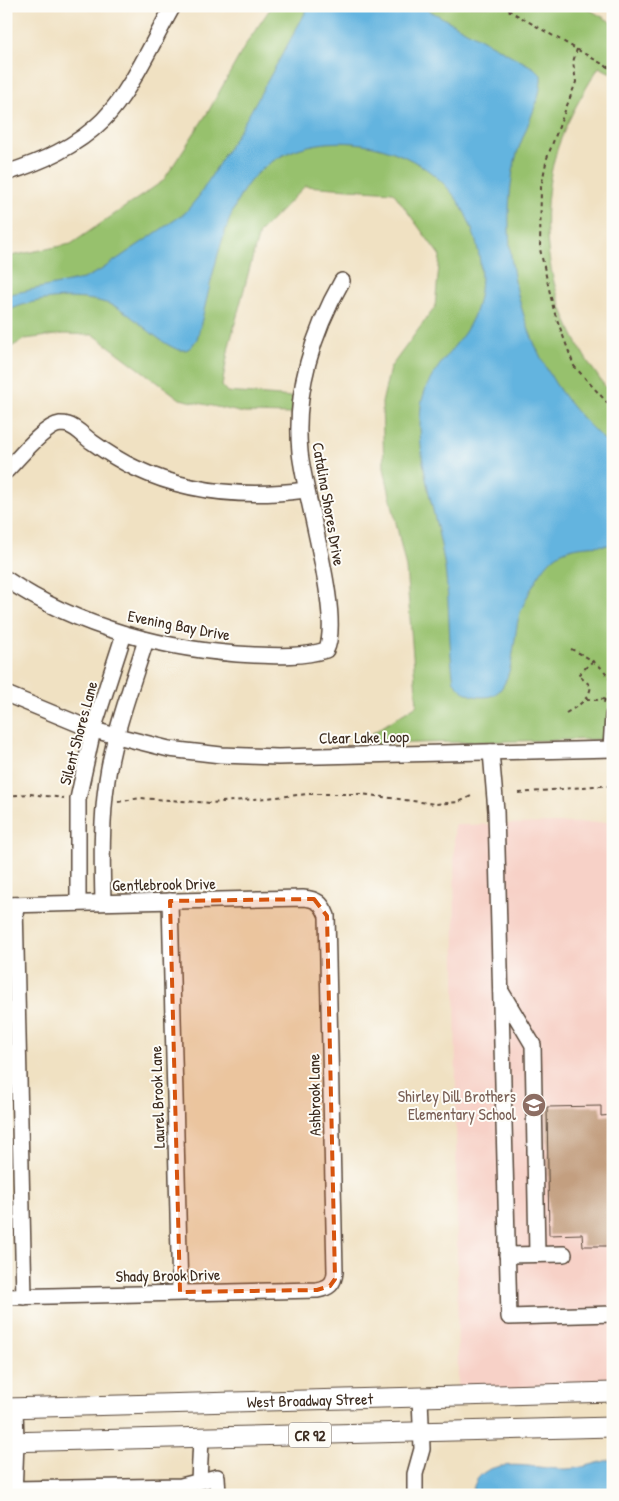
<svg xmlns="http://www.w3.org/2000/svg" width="619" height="1501" font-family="'Patrick Hand',sans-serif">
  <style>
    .built { fill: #f7d1c7 }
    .green { fill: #97c16d; stroke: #697646 }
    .water { fill: #64b4df; stroke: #506f7e }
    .building { fill: #c39f80 }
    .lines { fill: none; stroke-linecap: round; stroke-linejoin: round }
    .minor-casing { stroke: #564537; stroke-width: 18 }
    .major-casing { stroke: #564537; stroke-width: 21 }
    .path { stroke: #564537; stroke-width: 2; stroke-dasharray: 4 4; stroke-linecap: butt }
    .minor { stroke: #fff; stroke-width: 15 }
    .major { stroke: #fff; stroke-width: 19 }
    .marked { fill: #d7540e; fill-opacity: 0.2; stroke: #d7540e; stroke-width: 4; stroke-dasharray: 10 6; stroke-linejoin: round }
    .labels { text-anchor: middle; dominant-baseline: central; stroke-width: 4; stroke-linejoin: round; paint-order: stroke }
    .shield { fill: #fdfcf7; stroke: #75695f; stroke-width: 1 }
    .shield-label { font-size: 15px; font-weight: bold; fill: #3b2a1e }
    .street-label { font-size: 16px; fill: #3b2a1e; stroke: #fdfcf7 }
    .education-label { font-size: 16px; fill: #785e54; stroke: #fdfcf7; text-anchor: end }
  </style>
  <rect width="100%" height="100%" fill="#fdfcf7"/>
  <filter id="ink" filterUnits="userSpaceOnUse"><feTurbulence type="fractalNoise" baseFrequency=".02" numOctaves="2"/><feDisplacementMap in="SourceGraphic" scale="10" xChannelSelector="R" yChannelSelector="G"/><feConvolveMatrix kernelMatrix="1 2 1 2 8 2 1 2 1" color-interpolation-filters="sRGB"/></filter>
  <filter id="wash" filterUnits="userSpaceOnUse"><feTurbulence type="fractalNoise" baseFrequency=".0096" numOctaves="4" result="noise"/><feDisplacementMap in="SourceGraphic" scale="20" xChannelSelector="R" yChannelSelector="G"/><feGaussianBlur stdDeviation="1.12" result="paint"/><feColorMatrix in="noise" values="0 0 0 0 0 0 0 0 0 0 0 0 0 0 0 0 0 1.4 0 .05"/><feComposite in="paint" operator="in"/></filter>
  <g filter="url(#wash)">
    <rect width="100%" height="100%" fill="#f0e1c2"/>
    <polygon class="built" points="613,822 613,1385 458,1396 454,825"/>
    <path class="green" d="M272 6H583L613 23V74L599 67C581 96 563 126 554 160 536 231 551 307 592 368 599 377 604 387 613 395V739L371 744V734L417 705 406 568 384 468 382 403 390 368 435 307 440 256 393 192 305 186 259 233 229 346 222 386 227 392 293 397 292 414 244 413 180 399 94 335 64 334 25 339 6 350V257L71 244 163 181 208 112 246 44Z"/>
    <g class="water">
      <path d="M309 6H421L534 68 541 75C543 99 521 135 515 161 499 236 515 319 555 383 571 408 592 429 613 448V545C592 546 566 544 551 560 538 573 527 596 520 613 512 636 516 699 483 697 470 697 463 692 454 682 448 644 450 606 445 568 437 513 415 462 421 406 425 377 449 355 465 332 490 294 483 244 461 206 421 138 306 117 251 180 222 214 209 295 197 339 193 344 190 351 182 350 168 350 138 321 125 312 97 292 36 295 6 312V295L83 279 101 270 185 213 199 196 248 116Z"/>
      <path d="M613 1459V1495H472C477 1452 531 1468 560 1469 578 1470 595 1463 613 1459Z"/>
    </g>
    <g id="blocks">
      <polygon class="building" points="601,1106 601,1116 613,1115 612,1246 583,1246 582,1234 549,1235 547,1107"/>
    </g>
  </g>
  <g filter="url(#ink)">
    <use href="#blocks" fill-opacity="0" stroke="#564537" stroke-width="1"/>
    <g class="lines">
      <g class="minor-casing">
        <g id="minor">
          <path d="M6 173C41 162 76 147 103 120 130 93 153 41 173 6"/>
          <path d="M6 471C18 459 44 426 60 424 63 424 65 424 68 425 76 427 85 437 92 442 106 452 120 461 135 468 190 494 247 498 306 490"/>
          <path d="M6 579C78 628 169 651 254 655 278 656 303 657 326 650 343 618 304 495 300 452 294 392 313 332 342 281"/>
          <polyline points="6,694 93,730 169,749 221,755 278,757 613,749"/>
          <polyline points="611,749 613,715"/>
          <polyline points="491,752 496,811 509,1317 613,1314"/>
          <polyline points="170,901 180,1292"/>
          <path d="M103 902C102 862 101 820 107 780 114 732 132 685 146 640"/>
          <polyline points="78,903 78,799 93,730 124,634"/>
          <path d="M6 905 303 898C317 899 322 903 327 916L335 1272C334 1284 329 1288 317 1290L6 1297"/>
          <polyline points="15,905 24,1297"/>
          <polyline points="502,993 533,1045 537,1254"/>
          <polyline points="507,1255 564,1254"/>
          <polyline points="199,1481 201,1438"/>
          <polyline points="14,1489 181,1486 217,1477 218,1495"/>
          <polyline points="14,1495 16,1442 15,1408"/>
          <polyline points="415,1495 415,1474 422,1449 420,1398"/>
        </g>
      </g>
      <g class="major-casing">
        <g id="major">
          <path id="s1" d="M6 1408 613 1392"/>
          <polyline points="6,1442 613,1427"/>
        </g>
      </g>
      <g class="path">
        <polyline points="501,6 613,70"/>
        <polyline points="577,49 573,62 576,82 547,158 541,187 540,249 554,311 574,366 613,409"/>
        <path d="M571 649C587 657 610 668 612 688L603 704"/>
        <polyline points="586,699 597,700 600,698 605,700"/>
        <path d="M566 713C578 706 589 700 591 686L578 675 593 661"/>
        <polyline points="519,793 594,786 613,786"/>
        <polyline points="6,796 29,794 64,798"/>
        <polyline points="118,802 140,798 211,803 309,794 361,794 435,804 459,802 473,795"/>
      </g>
      <use href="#minor" class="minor"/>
      <use href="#major" class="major"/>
    </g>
  </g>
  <path class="marked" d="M314 899 327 916 335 1279 330 1286 317 1290 180 1292 170 901Z"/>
  <defs>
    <g id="school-disc" transform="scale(1.25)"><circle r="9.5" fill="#8d6e63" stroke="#fdfcf7"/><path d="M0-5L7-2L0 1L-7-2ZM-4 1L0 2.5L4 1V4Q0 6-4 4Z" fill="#fff"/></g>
  </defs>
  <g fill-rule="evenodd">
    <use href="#school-disc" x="534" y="1105"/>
  </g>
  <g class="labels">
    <rect class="shield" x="289" y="1422.5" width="42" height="25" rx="4"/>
    <g class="shield-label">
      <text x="310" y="1435">CR 92</text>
    </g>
    <g class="street-label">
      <text transform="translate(329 504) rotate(80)">Catalina Shores Drive</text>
      <text transform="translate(179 625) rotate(11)">Evening Bay Drive</text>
      <text transform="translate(78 733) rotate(-75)">Silent Shores Lane</text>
      <text transform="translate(364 737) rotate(-1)">Clear Lake Loop</text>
      <text transform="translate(164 884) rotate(-1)">Gentlebrook Drive</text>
      <text transform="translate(314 1095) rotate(-91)">Ashbrook Lane</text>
      <text transform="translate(157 1097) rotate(-92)">Laurel Brook Lane</text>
      <text transform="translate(168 1275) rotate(-1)">Shady Brook Drive</text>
      <text stroke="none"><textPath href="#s1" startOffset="304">West Broadway Street</textPath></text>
    </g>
    <g class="education-label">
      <text x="516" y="1096">Shirley Dill Brothers<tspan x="516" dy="18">Elementary School</tspan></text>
    </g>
  </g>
  <rect width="619" height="1501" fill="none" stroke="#fdfcf7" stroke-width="25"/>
</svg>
